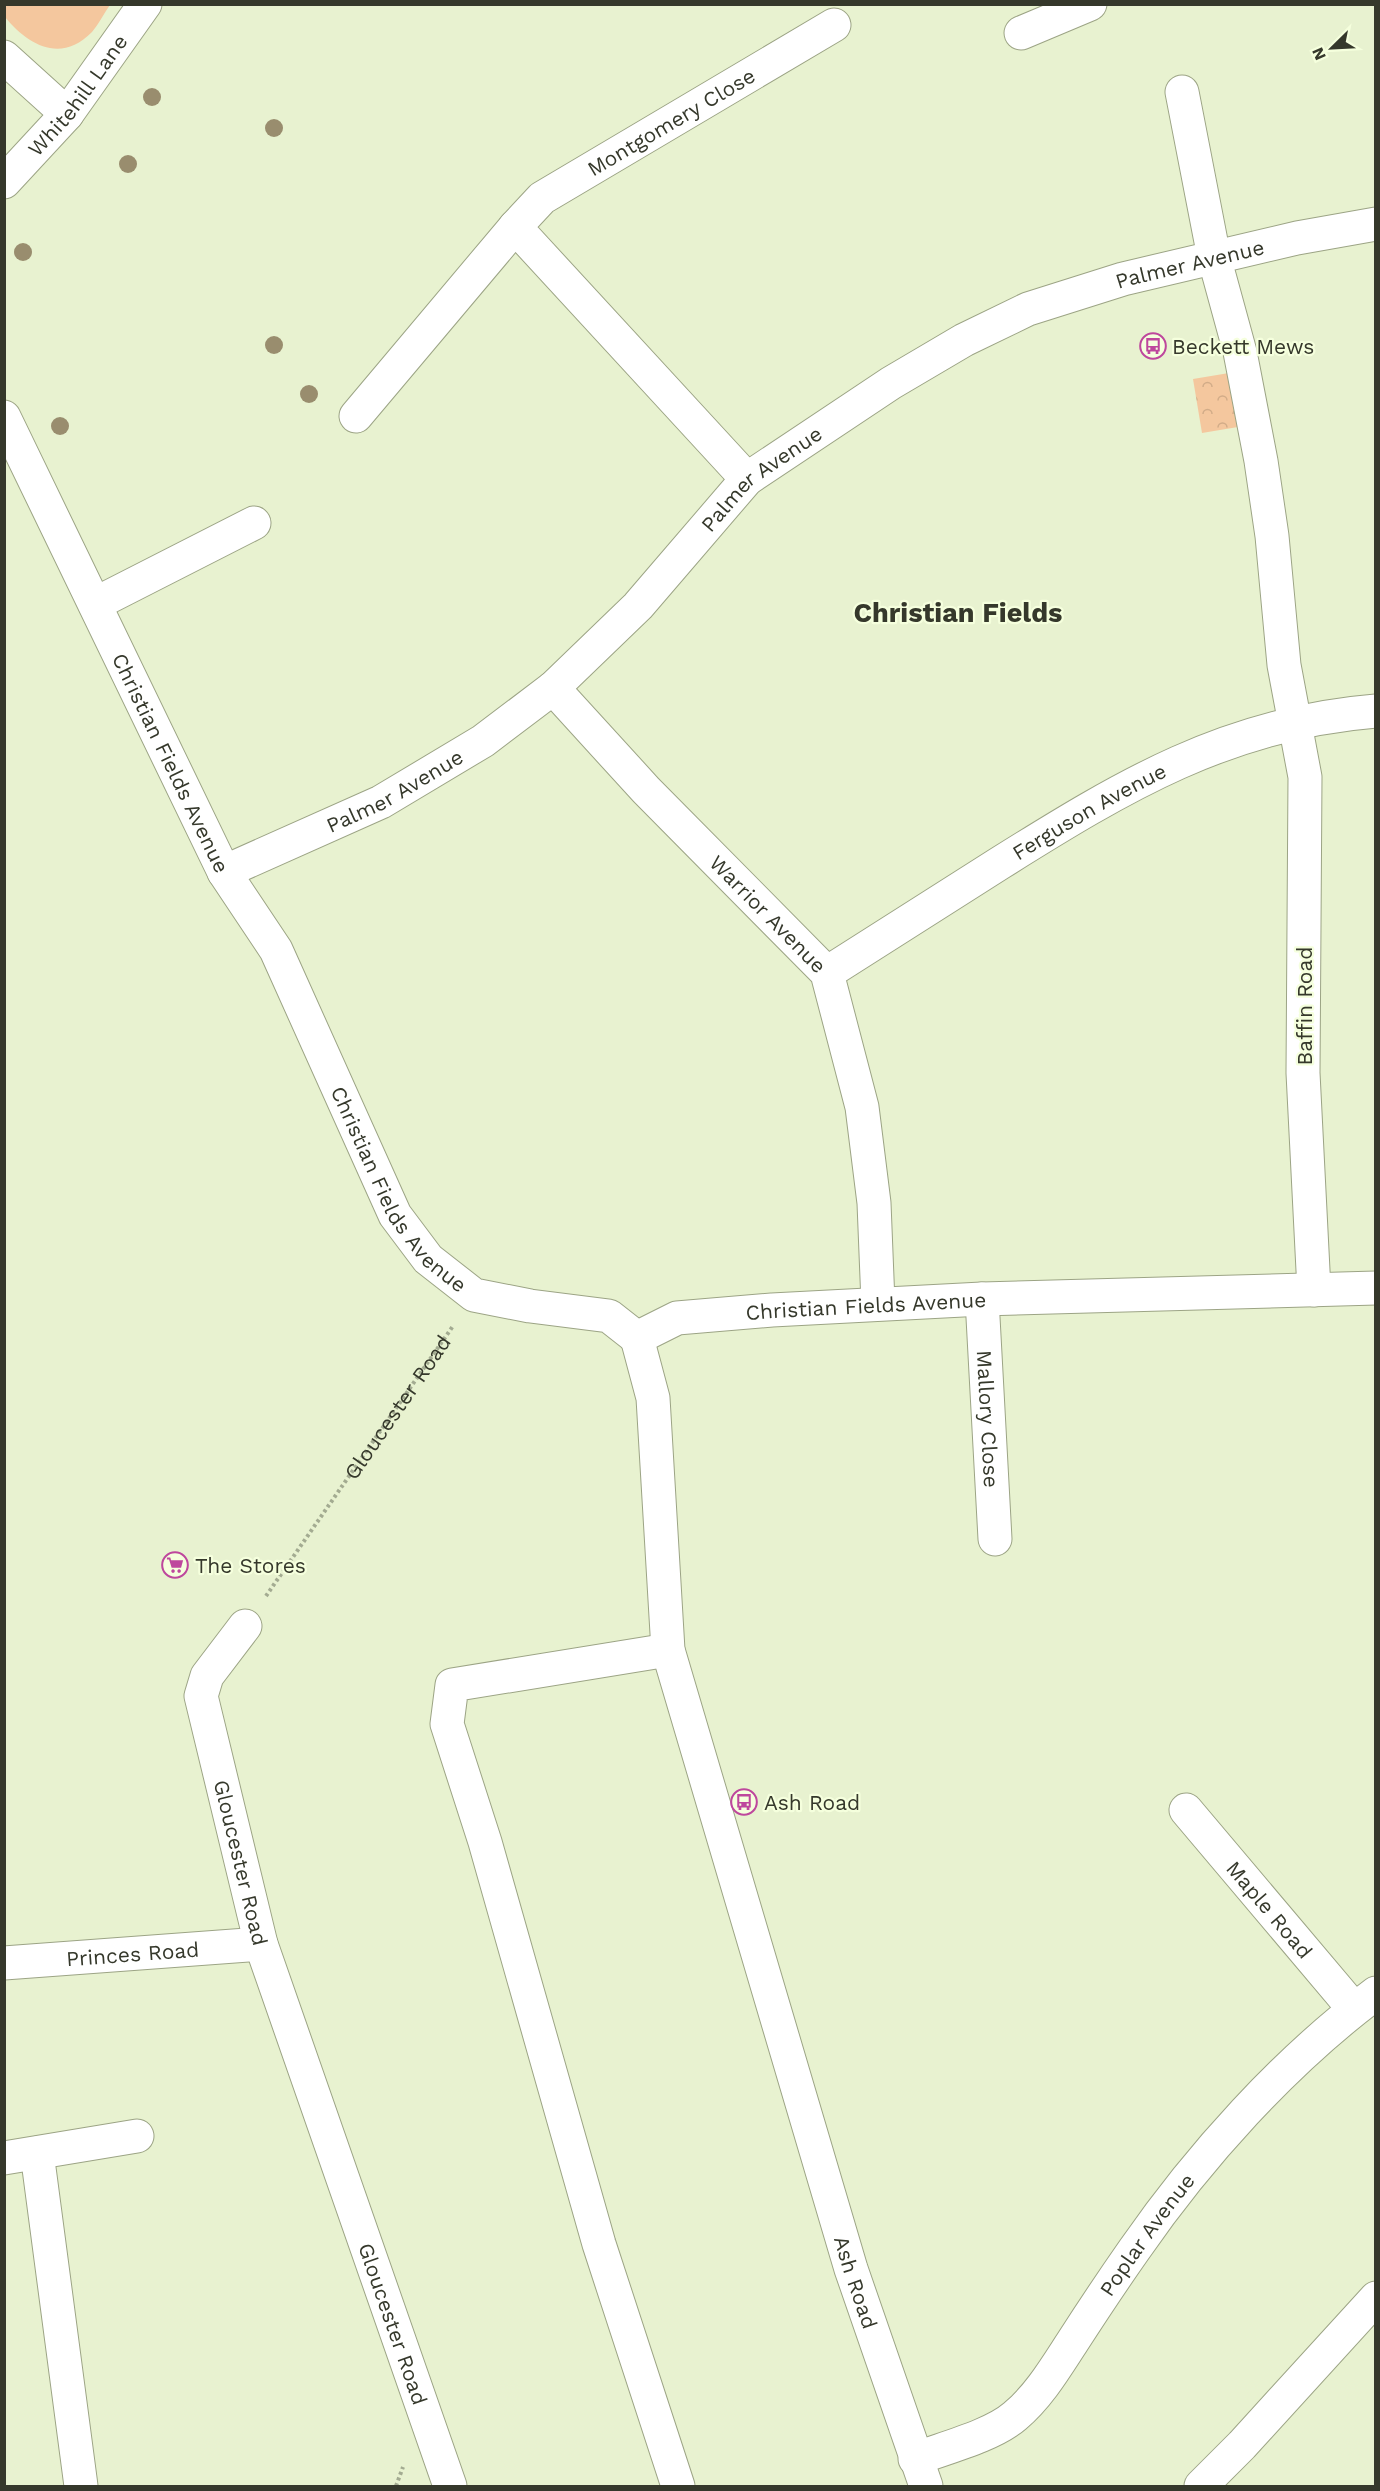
<svg xmlns="http://www.w3.org/2000/svg" width="1380" height="2491" font-family="'Work Sans',sans-serif">
  <style>
    .grass { fill: #f4c79e }
    .forest { fill: url(#forest-crowns) }
    .lines { fill: none; stroke-linecap: round; stroke-linejoin: round }
    .minor-casing { stroke: #9ca485; stroke-width: 35 }
    .path { stroke: #a3ab91; stroke-width: 4; stroke-dasharray: 3 3; stroke-linecap: butt }
    .minor { stroke: #fff; stroke-width: 33 }
    .tree { fill: #998d6e }
    .labels { text-anchor: middle; dominant-baseline: central; stroke-width: 4.5; stroke-linejoin: round; paint-order: stroke }
    .street-label { font-size: 21px; fill: #35382b; stroke: #f5ffdd }
    .poi-label { font-size: 21px; fill: #35382b; stroke: #f5ffdd; text-anchor: start }
    .district-label { font-size: 27px; font-weight: bold; fill: #35382b; stroke: #f5ffdd }
  </style>
  <defs>
    <pattern id="forest-crowns" width="20" height="18" patternUnits="userSpaceOnUse" patternTransform="scale(1.5)"><rect width="20" height="18" fill="#f4c79e"/><path d="M2 6a3 3 0 1 1 6 0M12 15a3 3 0 1 1 6 0" fill="none" stroke="#d2ac88"/></pattern>
  </defs>
  <rect width="100%" height="100%" fill="#e8f2d0"/>
  <path class="grass" d="M4 5 5 4 110 5C104 13 99 24 92 32 61 64 28 45 5 17Z"/>
  <polygon class="forest" points="1229,373 1238,427 1202,433 1193,379"/>
  <g class="lines">
    <g class="minor-casing">
      <g id="minor">
        <polyline points="1021,33 1090,4"/>
        <polyline points="4,57 67,114"/>
        <polyline points="1182,92 1214,257 1240,352 1261,461 1272,536 1284,665 1305,777 1303,1073 1314,1290"/>
        <path id="s2" d="M4 182 67 114 145 4"/>
        <polyline points="356,416 515,227"/>
        <path id="s3" d="M4 417 224 872 276 950 395 1215 428 1259 474 1295 530 1306 609 1316 637 1338"/>
        <path id="s4" d="M747 479 515 227 542 198 834 25"/>
        <polyline points="95,604 254,523"/>
        <path id="s5" d="M553 688 646 790 827 973 862 1107 874 1203 878 1303"/>
        <path id="s6" d="M224 872 381 802 483 741 553 688 638 606 747 479 891 383 964 340 1028 309 1123 279 1297 238 1376 224"/>
        <path id="s7" d="M827 973C885 936 942 900 1000 863 1123 786 1227 723 1376 711"/>
        <path id="s8" d="M982 1299 995 1539"/>
        <path id="s9" d="M637 1338 653 1398 668 1650 851 2269 926 2486"/>
        <path id="s10" d="M637 1338 677 1318 772 1310 982 1299 1376 1288"/>
        <path id="s11" d="M245 1626 207 1676 201 1696 261 1944 450 2486"/>
        <polyline points="668,1650 452,1685 447,1724 485,1842 599,2244 678,2486"/>
        <path id="s12" d="M1186 1810 1354 2009"/>
        <path id="s13" d="M4 1963 261 1944"/>
        <polyline points="37,2153 81,2486"/>
        <polyline points="4,2158 137,2136"/>
        <path id="s14" d="M915 2459C944 2448 992 2436 1015 2416 1039 2396 1056 2367 1073 2341 1093 2310 1113 2280 1134 2250 1199 2156 1284 2062 1376 1993"/>
        <polyline points="1201,2486 1242,2445 1376,2298"/>
      </g>
    </g>
    <g class="path">
      <path id="s1" d="M266 1596 453 1326"/>
      <polyline points="396,2486 403,2467"/>
    </g>
    <use href="#minor" class="minor"/>
  </g>
  <g class="tree">
    <circle cx="152" cy="97" r="9"/>
    <circle cx="274" cy="128" r="9"/>
    <circle cx="128" cy="164" r="9"/>
    <circle cx="23" cy="252" r="9"/>
    <circle cx="274" cy="345" r="9"/>
    <circle cx="309" cy="394" r="9"/>
    <circle cx="60" cy="426" r="9"/>
  </g>
  <defs>
    <g id="bus-ring" transform="scale(1.35)"><circle r="9.5" fill="#f5ffdd" stroke="#be479d" stroke-width="1.5"/><path d="M-5-6H5V4H4V6H2V4H-2V6H-4V4H-5ZM-3.5-4V0h7V-4ZM-3.5 1.2v1.5H-2V1.2ZM2 1.2v1.5H3.5V1.2Z" fill="#be479d"/></g>
    <g id="supermarket-ring" transform="scale(1.35)"><circle r="9.5" fill="#f5ffdd" stroke="#be479d" stroke-width="1.5"/><path d="M-6-5.5h2.5l.6 2H6L4.5 2H-2.5L-4.4-4H-6ZM-1.5 3.2a1.3 1.3 0 1 0 .1 0ZM3 3.2a1.3 1.3 0 1 0 .1 0Z" fill="#be479d"/></g>
  </defs>
  <g fill-rule="evenodd">
    <use href="#bus-ring" x="1153" y="346"/>
    <use href="#supermarket-ring" x="175" y="1565"/>
    <use href="#bus-ring" x="744" y="1802"/>
  </g>
  <g class="labels">
    <g class="street-label">
      <text stroke="none"><textPath href="#s2" startOffset="114">Whitehill Lane</textPath></text>
      <text stroke="none"><textPath href="#s4" startOffset="532">Montgomery Close</textPath></text>
      <text stroke="none"><textPath href="#s6" startOffset="1161">Palmer Avenue</textPath></text>
      <text stroke="none"><textPath href="#s6" startOffset="675">Palmer Avenue</textPath></text>
      <text stroke="none"><textPath href="#s3" startOffset="384">Christian Fields Avenue</textPath></text>
      <text stroke="none"><textPath href="#s6" startOffset="189">Palmer Avenue</textPath></text>
      <text stroke="none"><textPath href="#s7" startOffset="308">Ferguson Avenue</textPath></text>
      <text stroke="none"><textPath href="#s5" startOffset="312">Warrior Avenue</textPath></text>
      <text transform="translate(1304 1006) rotate(-90)">Baffin Road</text>
      <text stroke="none"><textPath href="#s3" startOffset="870">Christian Fields Avenue</textPath></text>
      <text stroke="none"><textPath href="#s10" startOffset="234">Christian Fields Avenue</textPath></text>
      <text stroke="none"><textPath href="#s1" startOffset="230">Gloucester Road</textPath></text>
      <text stroke="none"><textPath href="#s8" startOffset="120">Mallory Close</textPath></text>
      <text stroke="none"><textPath href="#s11" startOffset="255">Gloucester Road</textPath></text>
      <text stroke="none"><textPath href="#s12" startOffset="130">Maple Road</textPath></text>
      <text stroke="none"><textPath href="#s13" startOffset="129">Princes Road</textPath></text>
      <text stroke="none"><textPath href="#s14" startOffset="334">Poplar Avenue</textPath></text>
      <text stroke="none"><textPath href="#s9" startOffset="974">Ash Road</textPath></text>
      <text stroke="none"><textPath href="#s11" startOffset="741">Gloucester Road</textPath></text>
    </g>
    <g class="poi-label">
      <text x="1172" y="346">Beckett Mews</text>
      <text x="195" y="1565">The Stores</text>
      <text x="764" y="1802">Ash Road</text>
    </g>
    <g class="district-label">
      <text x="958" y="613">Christian Fields</text>
    </g>
  </g>
  <rect width="1380" height="2491" fill="none" stroke="#35382b" stroke-width="12"/>
  <g transform="translate(1332 48) rotate(246)" stroke="#f5ffdd" stroke-width="4.5" paint-order="stroke">
  <path d="M0-4.5L10 22L0 15L-10 22Z" fill="#35382b"/>
  <text y="-9" font-size="16" font-weight="bold" text-anchor="middle" fill="#35382b">N</text>
  </g>
</svg>
